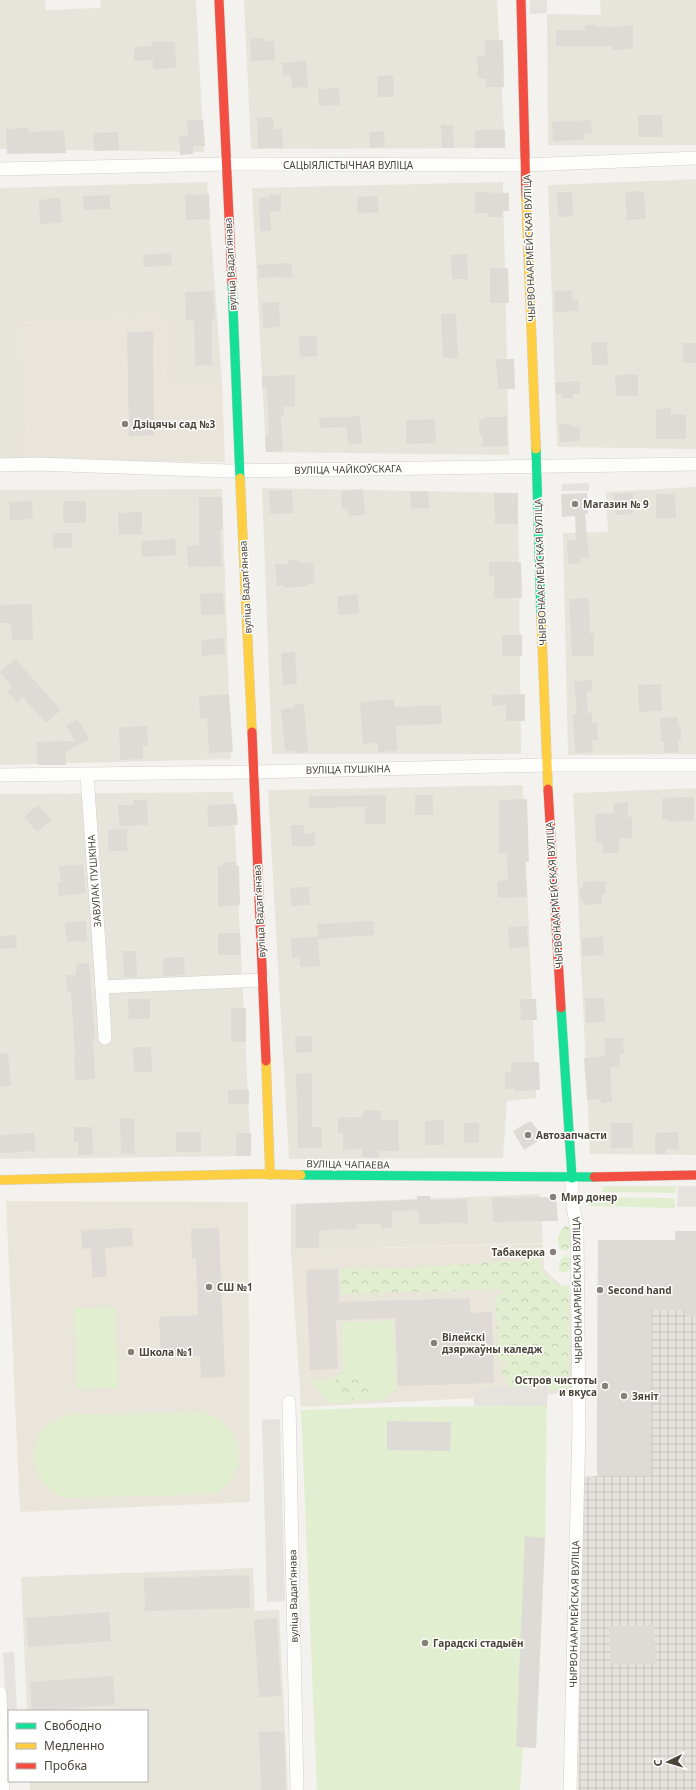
<svg xmlns="http://www.w3.org/2000/svg" width="696" height="1790" font-family="'Noto Sans',sans-serif">
  <style>
    .residential { fill: #e7e4dc }
    .industrial { fill: url(#industrial-grid) }
    .education { fill: #eae5da }
    .grass { fill: #e1eecf }
    .forest { fill: url(#forest-crowns) }
    .parking { fill: #e6e3df }
    .building { fill: #dedbd6 }
    .lines { fill: none; stroke-linecap: round; stroke-linejoin: round }
    .street-casing { stroke: #d2d0cb; stroke-width: 14 }
    .fast-casing { stroke: #d3cfc5; stroke-width: 10 }
    .slow-casing { stroke: #d3cfc5; stroke-width: 10 }
    .jam-casing { stroke: #d3cfc5; stroke-width: 10 }
    .street { stroke: #fdfdfc; stroke-width: 13 }
    .fast { stroke: #16e098; stroke-width: 9 }
    .slow { stroke: #ffcf43; stroke-width: 9 }
    .jam { stroke: #f24e42; stroke-width: 9 }
    .poi-dot { fill: #868178; stroke: #fff; stroke-width: 1.5 }
    .labels { text-anchor: middle; dominant-baseline: central; stroke-width: 3; stroke-linejoin: round; paint-order: stroke }
    .street-label { font-size: 10px; fill: #4b4439; stroke: #fff }
    .poi-label { font-size: 10px; font-weight: bold; fill: #4b4439; stroke: #fff; text-anchor: start }
  </style>
  <defs>
    <pattern id="industrial-grid" width="8" height="8" patternUnits="userSpaceOnUse"><rect width="8" height="8" fill="#e6e2de"/><path d="M0 4h8M4 0v8" fill="none" stroke="#c7c3bf"/></pattern>
    <pattern id="forest-crowns" width="20" height="18" patternUnits="userSpaceOnUse"><rect width="20" height="18" fill="#e1eecf"/><path d="M2 6a3 3 0 1 1 6 0M12 15a3 3 0 1 1 6 0" fill="none" stroke="#c3cdb2"/></pattern>
  </defs>
  <rect width="100%" height="100%" fill="#f4f2ee"/>
  <g class="residential">
    <polygon points="0,0 45,0 46,10 100,8 101,0 196,0 204,152 0,149"/>
    <polygon points="244,0 497,0 505,148 251,149"/>
    <polygon points="600,0 696,0 696,145 548,145 547,14 601,15"/>
    <polygon points="696,179 696,449 557,447 548,185"/>
    <polygon points="207,182 222,382 165,387 163,318 22,323 29,462 0,459 0,188"/>
    <polygon points="503,182 509,455 266,452 252,188"/>
    <polygon points="696,487 696,754 568,755 563,533 608,532 606,492"/>
    <polygon points="262,488 518,493 521,754 272,754"/>
    <polygon points="222,489 231,759 0,765 0,490"/>
    <polygon points="523,785 536,1098 507,1101 503,1158 289,1159 268,790"/>
    <polygon points="696,788 696,1155 590,1154 573,793"/>
    <polygon points="233,792 251,1156 0,1159 0,794"/>
    <polygon points="540,1194 543,1243 335,1249 335,1252 291,1255 291,1204"/>
    <polygon points="253,1568 255,1611 279,1610 288,1790 30,1790 30,1781 147,1781 147,1711 27,1711 21,1577"/>
  </g>
  <polygon class="industrial" points="675,1231 696,1232 696,1790 578,1790 583,1477 597,1476 598,1240 675,1240"/>
  <g class="education">
    <polygon points="163,318 165,386 222,382 225,462 128,461 29,462 22,323"/>
    <polygon points="6,1201 248,1202 250,1502 20,1512"/>
    <polygon points="543,1244 544,1269 570,1294 572,1393 301,1407 291,1255 335,1252 335,1249"/>
  </g>
  <g class="grass">
    <polygon points="603,1186 676,1186 676,1193 602,1192"/>
    <polygon points="588,1197 675,1198 675,1208 588,1206"/>
    <polygon points="115,1307 118,1388 77,1389 74,1308"/>
    <polygon points="393,1320 396,1389 381,1400 330,1403 309,1381 337,1378 343,1373 342,1323"/>
    <polygon points="547,1406 545,1538 536,1748 523,1747 520,1790 317,1790 301,1410 395,1407"/>
    <path d="M204 1413C245 1427 253 1470 214 1494L64 1498C36 1485 22 1452 45 1427 52 1420 61 1417 70 1414Z"/>
  </g>
  <g class="forest">
    <path d="M565 1226 572 1228V1245L567 1251 560 1249C556 1240 558 1233 565 1226Z"/>
    <path d="M565 1255C574 1258 574 1269 564 1273L559 1270C558 1263 560 1260 565 1255Z"/>
    <polygon points="541,1259 542,1271 559,1287 569,1285 570,1389 513,1391 501,1374 507,1362 498,1360 496,1299 503,1289 342,1294 341,1269 411,1268"/>
    <polygon points="339,1373 364,1375 368,1392 361,1400 355,1396 350,1404 341,1402 339,1396 331,1391"/>
  </g>
  <g class="parking">
    <polygon points="530,0 547,0 547,13 530,14"/>
    <polygon points="589,483 589,491 562,491 562,484"/>
    <polygon points="678,1186 696,1186 696,1207 677,1207"/>
    <polygon points="548,1385 547,1406 474,1406 473,1390"/>
    <polygon points="280,1419 285,1601 267,1602 262,1420"/>
    <polygon points="14,1652 17,1711 9,1711 9,1761 3,1653"/>
  </g>
  <g class="building">
    <polygon points="585,25 596,25 596,27 633,26 633,49 611,50 611,46 556,46 556,30 585,30"/>
    <polygon points="250,38 265,38 264,41 274,40 275,60 251,61"/>
    <polygon points="485,40 503,40 504,87 486,87 486,78 478,78 477,56 485,56"/>
    <polygon points="152,42 175,42 176,68 153,69 153,60 134,61 134,47 152,46"/>
    <polygon points="306,61 308,87 292,88 291,75 283,76 282,63"/>
    <polygon points="393,75 394,97 378,97 377,76"/>
    <polygon points="339,88 340,105 319,106 318,89"/>
    <polygon points="638,115 662,115 663,137 638,137"/>
    <polygon points="273,117 274,129 282,129 283,148 258,148 257,118"/>
    <polygon points="187,120 203,120 205,146 193,146 193,154 180,155 179,136 188,136"/>
    <polygon points="591,120 592,133 583,134 584,140 553,141 552,122"/>
    <polygon points="441,125 453,125 454,148 442,148"/>
    <polygon points="28,128 28,132 64,130 66,153 7,154 6,129"/>
    <rect x="475" y="130" width="30" height="18"/>
    <polygon points="384,131 385,147 370,148 369,132"/>
    <polygon points="118,132 119,150 94,151 93,133"/>
    <polygon points="644,191 646,219 627,220 625,192"/>
    <polygon points="475,192 509,193 509,211 502,211 502,217 488,217 488,213 475,213"/>
    <polygon points="557,192 572,192 573,216 558,217"/>
    <polygon points="209,194 210,219 186,220 185,195"/>
    <polygon points="281,194 281,211 270,212 271,231 260,231 259,198 269,198 269,195"/>
    <polygon points="110,195 110,209 84,210 83,196"/>
    <polygon points="377,196 379,212 358,214 357,197"/>
    <polygon points="60,198 62,223 40,224 39,200"/>
    <polygon points="171,253 172,265 144,267 143,255"/>
    <polygon points="467,254 468,279 452,279 451,255"/>
    <polygon points="292,263 292,277 259,278 258,265"/>
    <polygon points="490,268 508,268 509,303 490,303"/>
    <polygon points="572,290 573,300 578,299 579,311 555,312 554,291"/>
    <polygon points="213,291 215,319 212,319 212,365 195,366 194,320 186,320 185,292"/>
    <polygon points="279,302 280,327 263,328 262,303"/>
    <polygon points="441,314 456,314 458,358 443,358"/>
    <polygon points="153,331 154,435 129,436 127,332"/>
    <polygon points="299,336 317,336 317,356 300,357"/>
    <polygon points="591,342 607,342 608,365 592,365"/>
    <rect x="683" y="343" width="13" height="20"/>
    <polygon points="496,359 514,359 515,389 498,389"/>
    <polygon points="638,374 638,396 616,396 615,375"/>
    <polygon points="295,375 295,406 284,407 284,415 281,415 283,451 266,452 265,435 269,435 267,388 262,388 262,376"/>
    <polygon points="580,381 580,394 573,394 573,398 563,398 562,394 556,394 555,383"/>
    <polygon points="671,408 671,414 686,414 686,439 656,439 656,409"/>
    <polygon points="360,416 362,444 348,444 347,427 320,428 319,418"/>
    <polygon points="485,417 507,417 507,446 482,446 482,435 479,435 479,419 485,419"/>
    <polygon points="435,419 436,443 406,444 406,420"/>
    <polygon points="571,423 571,427 580,427 580,441 560,442 559,424"/>
    <polygon points="363,489 365,515 348,516 347,509 342,509 341,491"/>
    <polygon points="292,490 293,513 270,514 269,491"/>
    <polygon points="428,491 429,508 411,509 410,492"/>
    <polygon points="494,493 518,493 518,524 495,524"/>
    <polygon points="587,493 588,514 585,514 589,557 581,558 581,563 568,564 567,541 576,540 575,516 562,517 561,494"/>
    <polygon points="633,493 633,514 615,515 614,494"/>
    <polygon points="656,494 675,494 676,518 656,518"/>
    <polygon points="199,497 222,497 223,530 220,530 222,566 188,567 187,546 199,545"/>
    <polygon points="32,501 33,519 10,520 9,502"/>
    <rect x="63" y="501" width="23" height="22"/>
    <polygon points="142,512 142,534 119,535 118,513"/>
    <rect x="53" y="533" width="19" height="15"/>
    <polygon points="175,539 176,555 142,557 141,541"/>
    <polygon points="299,559 300,563 313,562 315,583 309,583 309,586 283,588 283,585 277,586 275,564 288,564 288,560"/>
    <polygon points="489,562 521,562 522,598 494,598 494,576 489,576"/>
    <polygon points="223,593 224,614 201,615 200,594"/>
    <polygon points="358,594 359,613 339,615 337,596"/>
    <polygon points="589,598 590,634 594,633 594,656 572,656 569,599"/>
    <polygon points="32,604 33,640 12,640 11,623 0,623 0,605"/>
    <rect x="502" y="635" width="20" height="21"/>
    <polygon points="224,638 225,654 202,656 201,640"/>
    <polygon points="295,652 297,684 283,685 281,653"/>
    <polygon points="15,659 61,710 46,723 23,697 17,702 7,691 12,687 0,672"/>
    <polygon points="592,680 592,691 586,692 588,713 592,713 592,723 597,723 598,739 592,740 593,752 575,753 573,714 577,714 574,681"/>
    <polygon points="661,684 662,711 639,712 638,685"/>
    <polygon points="229,694 233,752 209,753 207,718 200,718 199,696"/>
    <polygon points="525,694 525,721 506,721 506,705 492,706 492,695"/>
    <polygon points="394,699 394,707 441,705 442,724 396,726 397,751 378,752 378,743 363,744 360,702"/>
    <polygon points="304,704 308,752 295,753 295,750 285,751 281,709 293,708 294,705"/>
    <polygon points="678,717 678,726 681,726 681,740 678,741 679,752 664,753 664,742 661,742 660,718"/>
    <polygon points="78,719 89,739 66,752 66,765 37,765 37,742 75,741 66,726"/>
    <polygon points="147,726 148,746 143,746 143,759 120,760 119,727"/>
    <polygon points="386,795 386,824 365,824 365,807 309,808 309,796"/>
    <rect x="415" y="795" width="18" height="20"/>
    <polygon points="694,797 694,821 668,822 668,819 662,819 662,798"/>
    <polygon points="527,799 529,862 525,862 527,897 498,898 497,881 508,880 507,853 499,853 499,800"/>
    <polygon points="134,800 147,800 148,825 119,826 118,805 134,805"/>
    <polygon points="628,802 628,817 632,817 632,838 619,838 619,853 603,853 603,843 596,843 595,814 614,813 614,803"/>
    <polygon points="236,804 238,825 208,827 207,805"/>
    <polygon points="38,805 52,820 37,832 24,817"/>
    <polygon points="291,825 304,825 304,834 315,833 315,846 292,846"/>
    <polygon points="127,829 127,851 108,851 108,830"/>
    <polygon points="223,862 236,862 236,866 239,866 240,905 218,907 218,867 223,866"/>
    <polygon points="83,864 86,893 59,896 57,883 61,883 59,866"/>
    <polygon points="605,881 605,894 602,894 602,904 584,905 583,900 580,900 580,888 583,888 583,882"/>
    <polygon points="309,887 310,905 291,906 290,888"/>
    <polygon points="86,921 87,941 67,942 65,923"/>
    <polygon points="373,921 374,935 318,939 320,966 300,967 299,957 292,958 291,938 318,937 317,924"/>
    <polygon points="527,926 528,947 509,948 508,927"/>
    <polygon points="218,933 240,933 241,955 218,955"/>
    <polygon points="16,935 17,948 0,949 0,936"/>
    <polygon points="603,937 604,955 582,956 582,938"/>
    <polygon points="123,951 136,951 137,977 124,977"/>
    <polygon points="184,957 185,975 163,976 163,958"/>
    <polygon points="89,963 95,1039 93,1039 95,1079 75,1080 74,1055 75,1055 71,992 67,992 66,975 76,975 76,964"/>
    <polygon points="585,998 604,998 605,1022 586,1023"/>
    <polygon points="128,999 150,999 150,1019 129,1019"/>
    <polygon points="520,999 536,999 537,1020 521,1020"/>
    <rect x="231" y="1008" width="15" height="34"/>
    <polygon points="295,1036 312,1036 312,1052 296,1053"/>
    <polygon points="605,1038 623,1038 624,1054 620,1054 620,1067 610,1067 612,1102 601,1103 601,1099 587,1100 584,1058 605,1056"/>
    <polygon points="133,1047 151,1047 152,1072 134,1072"/>
    <polygon points="8,1053 11,1086 0,1086 0,1054"/>
    <polygon points="511,1062 539,1062 540,1090 515,1091 514,1088 505,1089 505,1072 511,1072"/>
    <polygon points="312,1073 312,1127 322,1127 322,1148 298,1148 296,1074"/>
    <rect x="228" y="1090" width="21" height="14"/>
    <polygon points="364,1110 381,1111 381,1120 398,1120 399,1151 380,1151 379,1158 362,1157 362,1149 343,1150 343,1133 338,1133 338,1118 363,1117"/>
    <polygon points="120,1118 134,1118 135,1154 121,1154"/>
    <polygon points="444,1120 444,1145 425,1145 425,1121"/>
    <polygon points="528,1122 532,1122 543,1138 524,1150 513,1131"/>
    <polygon points="464,1123 479,1123 479,1142 464,1143"/>
    <rect x="611" y="1123" width="22" height="25"/>
    <polygon points="74,1127 92,1127 93,1155 78,1155 78,1142 74,1142"/>
    <rect x="176" y="1132" width="25" height="20"/>
    <polygon points="678,1132 679,1149 666,1149 666,1154 655,1154 655,1133"/>
    <polygon points="34,1133 36,1151 0,1153 0,1135"/>
    <rect x="236" y="1133" width="15" height="23"/>
    <polygon points="417,1196 430,1196 430,1200 467,1199 468,1223 419,1224 418,1210 392,1211 392,1228 381,1228 381,1224 356,1224 357,1229 319,1230 319,1248 296,1248 296,1204 417,1200"/>
    <polygon points="556,1197 558,1221 493,1222 492,1198"/>
    <polygon points="132,1228 133,1246 105,1248 107,1277 92,1277 91,1248 82,1249 81,1230"/>
    <polygon points="219,1228 225,1377 201,1378 200,1356 161,1358 159,1317 198,1315 196,1259 192,1259 191,1229"/>
    <polygon points="675,1231 696,1231 696,1317 686,1317 686,1310 652,1310 651,1476 597,1476 598,1240 675,1240"/>
    <polygon points="338,1269 339,1302 470,1298 470,1313 492,1312 494,1383 398,1386 395,1318 336,1320 338,1369 310,1370 306,1270"/>
    <polygon points="387,1421 451,1422 450,1451 387,1450"/>
    <polygon points="525,1536 545,1538 536,1748 516,1747"/>
    <polygon points="249,1575 250,1608 145,1611 144,1578"/>
    <polygon points="109,1612 111,1641 28,1647 26,1618"/>
    <polygon points="277,1618 281,1696 259,1697 254,1620"/>
    <polygon points="654,1625 656,1663 611,1665 609,1627"/>
    <polygon points="113,1676 115,1705 32,1711 30,1682"/>
    <polygon points="284,1731 286,1790 261,1790 259,1732"/>
  </g>
  <g class="lines">
    <g class="street-casing">
      <g id="street">
        <polyline points="0,169 225,164 525,165 696,158"/>
        <polyline points="0,465 38,464 229,471 696,464"/>
        <polyline points="0,775 253,772 546,765 696,765"/>
        <polyline points="87,775 102,987 263,980"/>
        <polyline points="102,987 105,1038"/>
        <polyline points="289,1402 297,1790"/>
        <polyline points="0,1693 3,1790"/>
        <polyline points="570,1790 579,1427 577,1230 572,1199 572,1178"/>
      </g>
    </g>
    <g class="fast-casing">
      <g id="fast">
        <polyline points="232,283 240,478"/>
        <polyline points="536,449 541,614"/>
        <polyline points="561,1008 572,1178"/>
        <polyline points="301,1175 594,1177"/>
      </g>
    </g>
    <g class="slow-casing">
      <g id="slow">
        <polyline points="526,195 536,449"/>
        <polyline points="240,478 252,732"/>
        <polyline points="541,614 548,789"/>
        <polyline points="266,1061 270,1175"/>
        <polyline points="0,1180 256,1174 301,1175"/>
      </g>
    </g>
    <g class="jam-casing">
      <g id="jam">
        <polyline points="219,0 232,283"/>
        <polyline points="521,0 526,195"/>
        <polyline points="252,732 266,1061"/>
        <polyline points="548,789 561,1008"/>
        <polyline points="594,1177 696,1175"/>
      </g>
    </g>
    <use href="#street" class="street"/>
    <use href="#fast" class="fast"/>
    <use href="#slow" class="slow"/>
    <use href="#jam" class="jam"/>
  </g>
  <g class="poi-dot">
    <circle cx="125" cy="424" r="4"/>
    <circle cx="575" cy="504" r="4"/>
    <circle cx="528" cy="1135" r="4"/>
    <circle cx="553" cy="1197" r="4"/>
    <circle cx="553" cy="1252" r="4"/>
    <circle cx="209" cy="1287" r="4"/>
    <circle cx="600" cy="1290" r="4"/>
    <circle cx="434" cy="1343" r="4"/>
    <circle cx="131" cy="1352" r="4"/>
    <circle cx="605" cy="1386" r="4"/>
    <circle cx="624" cy="1396" r="4"/>
    <circle cx="425" cy="1643" r="4"/>
  </g>
  <g class="labels">
    <g class="street-label">
      <text x="348" y="165">САЦЫЯЛІСТЫЧНАЯ ВУЛІЦА</text>
      <text transform="translate(529 248) rotate(-92)">ЧЫРВОНААРМЕЙСКАЯ ВУЛІЦА</text>
      <text transform="translate(230 264) rotate(-93)">вуліца Вадапʼянава</text>
      <text transform="translate(348 469) rotate(-1)">ВУЛІЦА ЧАЙКОЎСКАГА</text>
      <text transform="translate(540 572) rotate(-92)">ЧЫРВОНААРМЕЙСКАЯ ВУЛІЦА</text>
      <text transform="translate(245 587) rotate(-93)">вуліца Вадапʼянава</text>
      <text transform="translate(348 769) rotate(-1)">ВУЛІЦА ПУШКІНА</text>
      <text transform="translate(94 881) rotate(-94)">ЗАВУЛАК ПУШКІНА</text>
      <text transform="translate(554 895) rotate(-94)">ЧЫРВОНААРМЕЙСКАЯ ВУЛІЦА</text>
      <text transform="translate(259 911) rotate(-93)">вуліца Вадапʼянава</text>
      <text transform="translate(348 1164) rotate(1)">ВУЛІЦА ЧАПАЕВА</text>
      <text transform="translate(577 1290) rotate(-91)">ЧЫРВОНААРМЕЙСКАЯ ВУЛІЦА</text>
      <text transform="translate(293 1596) rotate(-91)">вуліца Вадапʼянава</text>
      <text transform="translate(574 1614) rotate(-89)">ЧЫРВОНААРМЕЙСКАЯ ВУЛІЦА</text>
    </g>
    <g class="poi-label">
      <text x="133" y="424">Дзіцячы сад №3</text>
      <text x="583" y="504">Магазин № 9</text>
      <text x="536" y="1135">Автозапчасти</text>
      <text x="561" y="1197">Мир донер</text>
      <text x="545" y="1252" text-anchor="end">Табакерка</text>
      <text x="217" y="1287">СШ №1</text>
      <text x="608" y="1290">Second hand</text>
      <text x="442" y="1337">Вілейскі<tspan x="442" dy="12">дзяржаўны каледж</tspan></text>
      <text x="139" y="1352">Школа №1</text>
      <text x="597" y="1380" text-anchor="end">Остров чистоты<tspan x="597" dy="12">и вкуса</tspan></text>
      <text x="632" y="1396">Зяніт</text>
      <text x="433" y="1643">Гарадскі стадыён</text>
    </g>
  </g>
  <rect x="8" y="1710" width="140" height="72" fill="#ffffff" stroke="#b7b4b0"/>
  <rect x="16" y="1723" width="20" height="6" fill="#16e098" stroke="#b7b4b0"/>
  <text x="44" y="1730" font-size="12" fill="#4b4439">Свободно</text>
  <rect x="16" y="1743" width="20" height="6" fill="#ffcf43" stroke="#b7b4b0"/>
  <text x="44" y="1750" font-size="12" fill="#4b4439">Медленно</text>
  <rect x="16" y="1763" width="20" height="6" fill="#f24e42" stroke="#b7b4b0"/>
  <text x="44" y="1770" font-size="12" fill="#4b4439">Пробка</text>
  <g transform="translate(668 1762) rotate(265)" stroke="#ffffff" stroke-width="3" paint-order="stroke">
  <path d="M0-3L7 15L0 10L-7 15Z" fill="#4b4439"/>
  <text y="-6" font-size="11" font-weight="bold" text-anchor="middle" fill="#4b4439">С</text>
  </g>
</svg>
